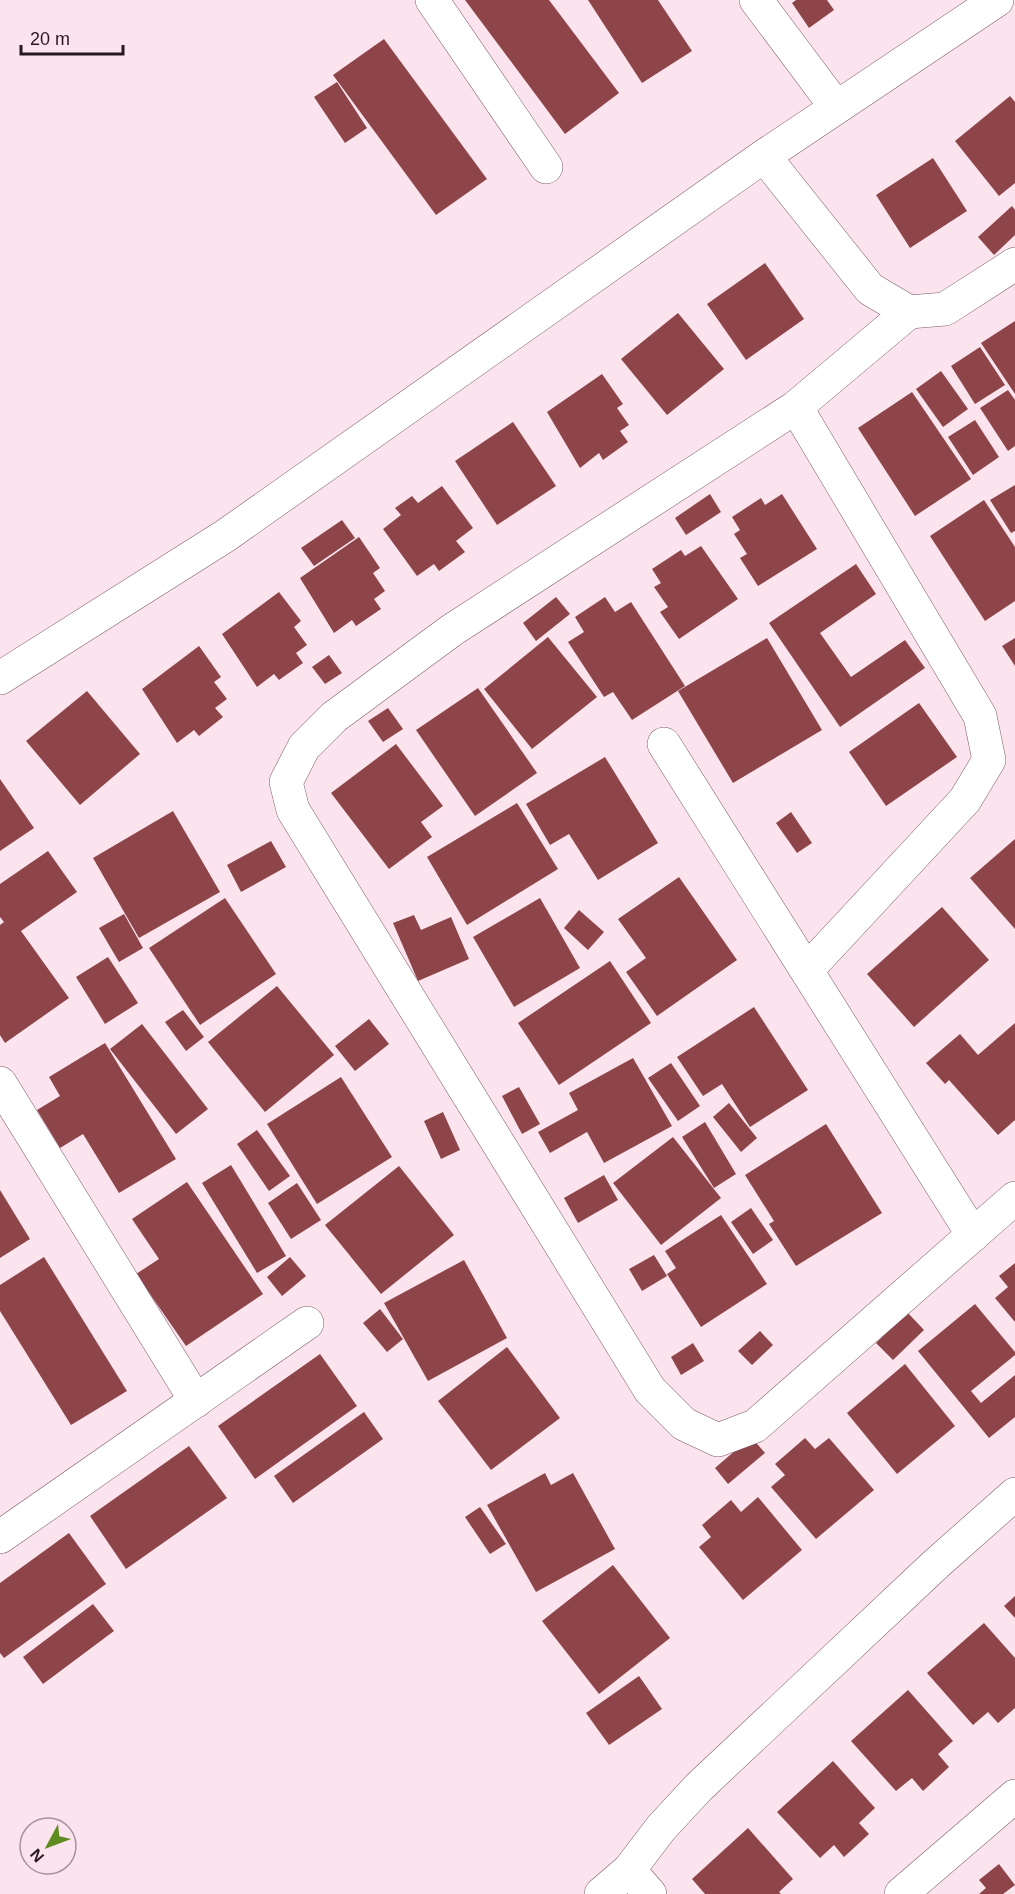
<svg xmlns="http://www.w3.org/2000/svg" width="1015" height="1894" font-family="Helvetica,sans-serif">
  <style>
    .building { fill: #8e4549 }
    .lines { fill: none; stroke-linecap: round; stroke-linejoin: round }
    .minor-casing { stroke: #7d5d6c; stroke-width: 34 }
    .minor { stroke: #fff; stroke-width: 33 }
  </style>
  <rect width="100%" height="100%" fill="#fbe4ee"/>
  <g class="building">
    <polygon points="465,0 549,0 619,93 565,134"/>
    <polygon points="588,0 658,0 692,51 642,83"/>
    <polygon points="796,0 827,0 834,10 809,28 792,3"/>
    <polygon points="384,39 487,179 436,215 333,75"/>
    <polygon points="337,82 367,128 345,143 314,97"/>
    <polygon points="1010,96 1015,102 1015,183 999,196 955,141"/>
    <polygon points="933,158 967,211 910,248 876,195"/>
    <polygon points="1012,206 1015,210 1015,235 994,255 978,237"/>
    <polygon points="765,263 804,319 746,360 707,304"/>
    <polygon points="678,313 724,369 667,415 621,359"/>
    <polygon points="1015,321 1015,394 981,343"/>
    <polygon points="980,347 1005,385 975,404 951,366"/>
    <polygon points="941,371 968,409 943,427 916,389"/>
    <polygon points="602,374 623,404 617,408 629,425 620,431 628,442 603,460 599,453 580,468 547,412"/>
    <polygon points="1008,390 1015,400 1015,446 1008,451 980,408"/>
    <polygon points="912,392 971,479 915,516 858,428"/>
    <polygon points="975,420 999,457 973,475 948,437"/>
    <polygon points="513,422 556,486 497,525 455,461"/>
    <polygon points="1015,485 1015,531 1011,533 990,500"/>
    <polygon points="442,486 473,528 456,541 465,552 439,571 434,564 417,576 383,529 401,515 395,508 412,496 418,503"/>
    <polygon points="710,494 721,512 686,535 675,518"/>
    <polygon points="782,494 817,549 758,586 740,558 747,554 734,534 740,530 732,517 761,498 765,505"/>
    <polygon points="984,500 1015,547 1015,601 985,621 930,536"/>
    <polygon points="342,520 355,538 314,566 301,548"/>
    <polygon points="359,537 380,568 373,573 385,591 374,599 381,609 356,626 352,620 334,633 300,578"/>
    <polygon points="701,546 738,599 679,639 660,612 668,607 654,587 661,583 652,569 681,550 685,556"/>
    <polygon points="856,564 876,594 820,633 851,677 905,640 925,668 840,727 769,623"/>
    <polygon points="279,592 301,621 294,627 307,645 296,653 303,663 279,680 274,674 257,687 222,634"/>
    <polygon points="556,597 570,614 536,641 523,623"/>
    <polygon points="605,597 615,612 631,602 685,686 632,720 613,692 604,697 568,642 584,632 575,617"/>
    <polygon points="548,637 597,697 532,749 484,689"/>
    <polygon points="767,638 822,730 733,783 678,691"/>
    <polygon points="1015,638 1015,666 1002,646"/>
    <polygon points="199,646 221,677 214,682 227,699 215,708 223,717 199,736 194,730 177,743 142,689"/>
    <polygon points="329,655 342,673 325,684 312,667"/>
    <polygon points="478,688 537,773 475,816 416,730"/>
    <polygon points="87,691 140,754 80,805 26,741"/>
    <polygon points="919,703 957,757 886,806 849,752"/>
    <polygon points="388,708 403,729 383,742 368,721"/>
    <polygon points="396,744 443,806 421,822 432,837 389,869 331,793"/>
    <polygon points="605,757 658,843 598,880 569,834 550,845 526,804"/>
    <polygon points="0,779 34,828 0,851"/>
    <polygon points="517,803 558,869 467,925 427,857"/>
    <polygon points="173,811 220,892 139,938 93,858"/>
    <polygon points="791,812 812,843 797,853 776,823"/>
    <polygon points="1015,839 1015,929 970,878"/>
    <polygon points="271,841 286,867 241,892 227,865"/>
    <polygon points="48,851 77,892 21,931 69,998 5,1043 0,1035 0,925 4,922 0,917 0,884"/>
    <polygon points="679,877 737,960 657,1016 626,972 646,958 618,919"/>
    <polygon points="225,898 276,974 200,1025 149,948"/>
    <polygon points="540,898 580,968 514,1007 473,937"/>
    <polygon points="942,907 989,960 914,1027 867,974"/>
    <polygon points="579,910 604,932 588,950 564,928"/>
    <polygon points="124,914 143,948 119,962 99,928"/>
    <polygon points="414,915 421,930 451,917 469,959 418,981 393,923"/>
    <polygon points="108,957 138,1003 105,1024 76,977"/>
    <polygon points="610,961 651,1023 559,1085 518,1023"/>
    <polygon points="277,986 334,1055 265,1112 208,1042"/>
    <polygon points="754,1007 808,1090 750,1127 722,1084 703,1096 677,1057"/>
    <polygon points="183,1010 204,1037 186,1051 165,1022"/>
    <polygon points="369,1019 389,1044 355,1071 335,1046"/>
    <polygon points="1015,1023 1015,1120 998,1135 949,1080 945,1084 926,1063 960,1034 978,1055"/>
    <polygon points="142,1024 208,1109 176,1134 110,1049"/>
    <polygon points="105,1043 176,1159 119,1193 83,1134 60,1148 37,1110 60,1096 49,1077"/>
    <polygon points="633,1058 672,1126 604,1163 587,1132 550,1153 538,1132 578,1110 569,1093"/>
    <polygon points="671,1063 700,1106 678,1121 648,1078"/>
    <polygon points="341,1077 392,1157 317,1204 267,1124"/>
    <polygon points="519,1087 540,1124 522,1134 502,1096"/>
    <polygon points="729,1103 757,1138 741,1152 713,1117"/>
    <polygon points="443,1112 460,1150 441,1159 424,1121"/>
    <polygon points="705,1122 736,1174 714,1188 682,1137"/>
    <polygon points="826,1124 882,1213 796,1266 769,1224 774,1221 745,1175"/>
    <polygon points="257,1130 290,1176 269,1191 237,1144"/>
    <polygon points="673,1137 721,1198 661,1245 613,1183"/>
    <polygon points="231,1165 286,1256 257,1273 202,1183"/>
    <polygon points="399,1166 454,1235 381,1294 325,1225"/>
    <polygon points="604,1175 618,1200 578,1223 564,1198"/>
    <polygon points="187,1182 263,1294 186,1346 136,1274 159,1259 132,1219"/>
    <polygon points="297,1183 321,1220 291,1239 268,1203"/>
    <polygon points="0,1190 30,1239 0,1258"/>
    <polygon points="751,1208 773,1240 753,1254 731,1222"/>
    <polygon points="721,1215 767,1284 701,1327 667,1274 676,1268 665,1251"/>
    <polygon points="654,1255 667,1276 642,1291 629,1269"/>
    <polygon points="44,1257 127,1391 71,1425 0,1311 0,1285"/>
    <polygon points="290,1257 306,1276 282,1296 267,1277"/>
    <polygon points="464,1260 507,1338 428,1381 384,1303"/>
    <polygon points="1015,1263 1015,1322 995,1298 1008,1287 999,1276"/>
    <polygon points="975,1304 1015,1352 1015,1355 971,1391 981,1403 1015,1375 1015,1417 989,1438 918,1351"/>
    <polygon points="380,1309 403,1339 387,1352 363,1323"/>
    <polygon points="907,1312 924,1330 893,1360 876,1343"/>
    <polygon points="760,1331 773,1345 752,1365 738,1351"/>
    <polygon points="693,1343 704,1361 681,1375 671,1357"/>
    <polygon points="507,1347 560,1418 491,1470 438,1401"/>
    <polygon points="320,1354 357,1406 255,1479 218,1426"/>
    <polygon points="905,1364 955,1426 897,1474 847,1413"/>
    <polygon points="364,1412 383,1439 293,1503 274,1476"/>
    <polygon points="751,1437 765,1453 728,1484 715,1468"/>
    <polygon points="805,1438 815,1449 829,1438 874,1490 816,1539 771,1487 785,1475 775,1464"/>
    <polygon points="189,1446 227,1498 126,1569 90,1516"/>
    <polygon points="545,1473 551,1485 573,1473 615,1549 536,1592 487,1505"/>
    <polygon points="758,1497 802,1550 743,1600 699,1547 711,1537 702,1525 731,1500 741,1512"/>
    <polygon points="480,1507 506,1544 490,1554 465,1517"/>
    <polygon points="69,1533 106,1584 4,1658 0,1653 0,1583"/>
    <polygon points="613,1565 670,1638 599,1694 542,1621"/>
    <polygon points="1015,1596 1015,1618 1004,1606"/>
    <polygon points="93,1604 114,1631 43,1684 23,1657"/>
    <polygon points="984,1623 1015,1658 1015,1708 998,1723 988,1712 973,1725 927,1673"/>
    <polygon points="639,1676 662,1709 609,1745 586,1713"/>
    <polygon points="908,1690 953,1741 938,1754 949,1767 923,1791 912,1778 896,1791 851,1741"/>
    <polygon points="833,1761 875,1808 859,1823 869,1834 844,1857 834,1845 820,1858 777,1812"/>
    <polygon points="748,1828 793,1879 779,1892 781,1894 705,1894 692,1879"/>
    <polygon points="999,1864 1015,1885 1003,1894 979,1894 986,1888 979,1880"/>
  </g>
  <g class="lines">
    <g class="minor-casing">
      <g id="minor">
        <polyline points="432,0 546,167"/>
        <polyline points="756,0 836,107"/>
        <polyline points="764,156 870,289 909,312 945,309 1015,264"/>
        <polyline points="909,312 796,407 452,630 334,717 304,747 286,782 293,810 650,1390 684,1424 718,1440 755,1426 1015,1198"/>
        <polyline points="796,407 980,716 989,760 965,800 807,970"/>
        <polyline points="0,678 225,536 764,156 997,0"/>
        <polyline points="664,744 973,1235"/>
        <polyline points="0,1083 196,1401"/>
        <polyline points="0,1537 307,1323"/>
        <polyline points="629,1870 661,1828 699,1787 936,1564 1015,1494"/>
        <polyline points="601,1894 629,1870 650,1894"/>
        <polyline points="901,1894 1015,1796"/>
      </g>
    </g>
    <use href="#minor" class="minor"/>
  </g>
  <g transform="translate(48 1846) rotate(229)"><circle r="28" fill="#fbe4ee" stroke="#a6939b" stroke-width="1.5"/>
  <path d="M0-4.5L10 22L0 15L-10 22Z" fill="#5e8c20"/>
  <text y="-9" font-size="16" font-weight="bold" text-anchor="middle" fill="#27191f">N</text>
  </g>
  <path d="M21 45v9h102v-9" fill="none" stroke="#27191f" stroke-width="3"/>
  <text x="30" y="45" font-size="18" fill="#27191f" stroke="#fbe4ee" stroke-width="4.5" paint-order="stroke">20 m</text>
</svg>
